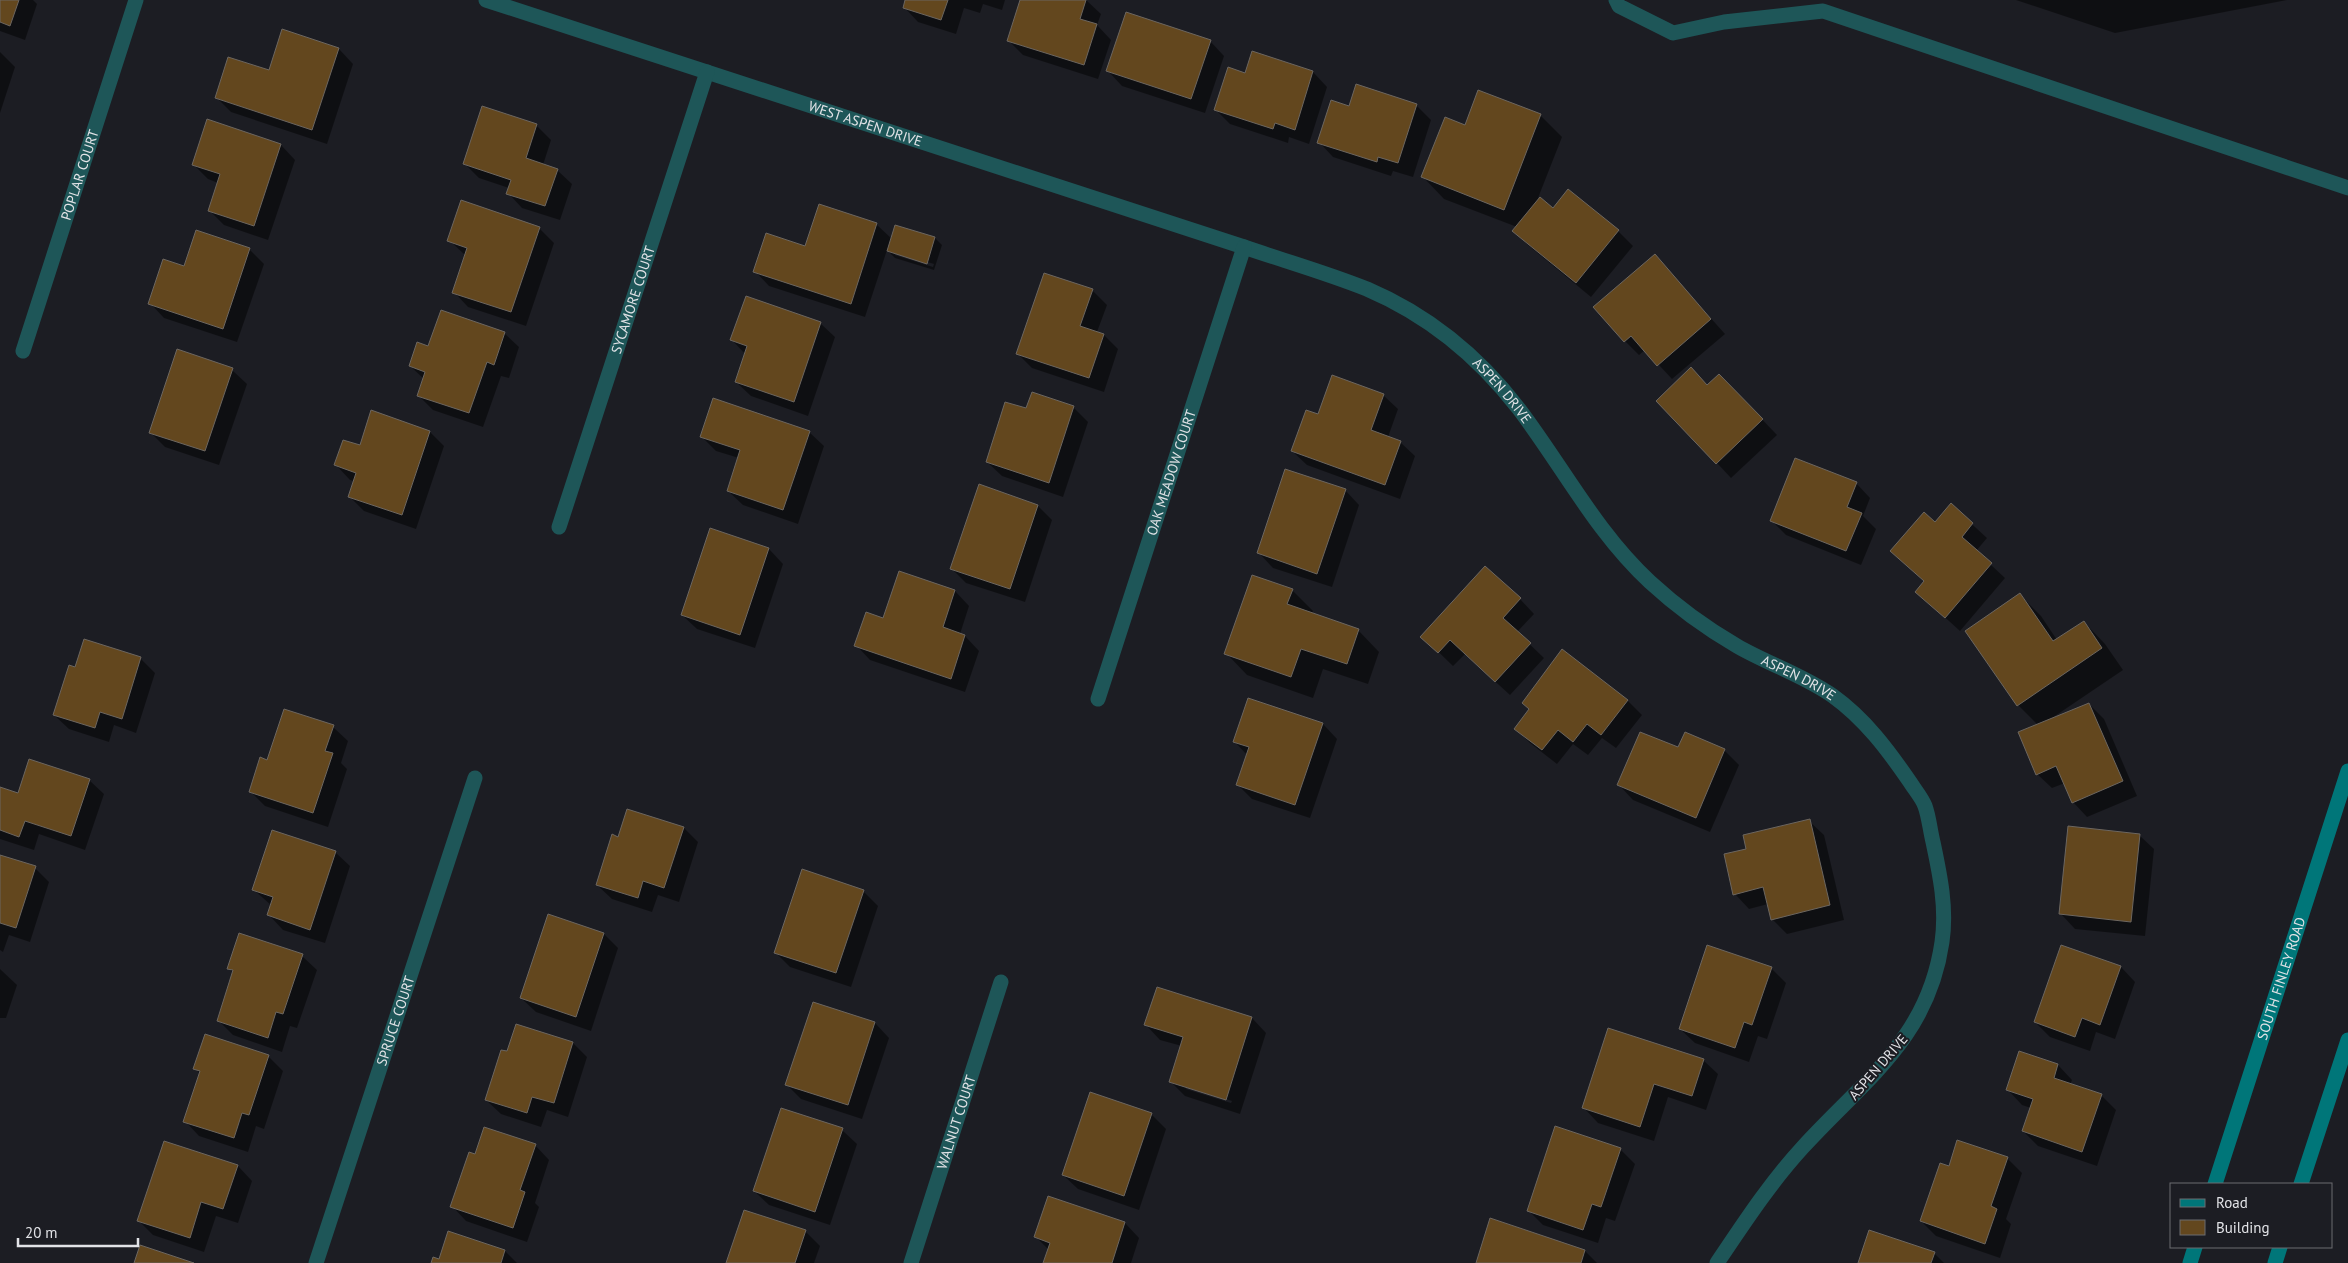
<svg xmlns="http://www.w3.org/2000/svg" width="2348" height="1263" font-family="'PT Sans',sans-serif">
  <style>
    .shadow { fill: #0007; fill-rule: evenodd }
    .building { fill: #63471e; stroke: #6c6660 }
    .lines { fill: none; stroke-linecap: round; stroke-linejoin: round }
    .minor { stroke: #1e5658; stroke-width: 15 }
    .secondary { stroke: #007679; stroke-width: 15 }
    .labels { text-anchor: middle; dominant-baseline: central; stroke-width: 4; stroke-linejoin: round; paint-order: stroke }
    .street-label { font-size: 14px; fill: #e2e3e7; stroke: #1c1d23 }
  </style>
  <rect width="100%" height="100%" fill="#1c1d23"/>
  <g class="shadow">
    <polygon points="0,0 33,0 37,4 25,40 0,31"/>
    <polygon points="906,0 1005,0 1002,10 983,4 980,13 964,8 956,34 918,22 904,7"/>
    <polygon points="1021,0 1086,0 1101,14 1097,25 1111,40 1098,79 1023,55 1008,40"/>
    <polygon points="2016,0 2287,0 2115,33"/>
    <polygon points="1210,41 1224,56 1205,113 1122,86 1108,71"/>
    <polygon points="339,49 353,64 327,144 231,112 216,97 270,72"/>
    <polygon points="0,52 15,67 0,113"/>
    <polygon points="1253,52 1313,72 1327,87 1309,144 1289,137 1288,143 1230,124 1215,109 1246,75"/>
    <polygon points="1479,92 1541,116 1562,137 1538,198 1553,209 1568,191 1618,231 1633,246 1591,297 1528,245 1514,231 1517,227 1444,199 1423,177 1465,126"/>
    <polygon points="1416,105 1431,120 1413,177 1393,171 1391,176 1333,157 1319,142 1350,107"/>
    <polygon points="208,121 281,145 295,160 268,240 224,225 209,210 218,183 208,179 193,164"/>
    <polygon points="536,125 551,140 543,165 557,170 572,184 560,220 522,208 508,193 509,188 479,178 464,163"/>
    <path d="M876 224 892 239 896 226 935 238 942 245 934 270 895 258 887 250 865 317 769 286 755 271 806 248ZM895 252 934 264 933 267 895 255Z"/>
    <polygon points="539,228 554,243 526,326 468,307 454,292 466,256 449,240"/>
    <polygon points="249,249 264,264 237,342 164,318 150,303"/>
    <polygon points="1655,256 1725,334 1672,379 1645,350 1639,355 1625,341"/>
    <polygon points="1092,290 1107,305 1097,332 1104,335 1118,349 1104,392 1032,368 1018,354"/>
    <polygon points="820,323 835,337 808,416 751,396 736,382 745,354 732,340"/>
    <polygon points="504,333 519,347 509,378 501,376 483,427 433,410 419,396 424,379 410,366 429,348"/>
    <polygon points="232,370 247,384 219,465 165,447 150,432"/>
    <polygon points="1707,386 1734,390 1777,435 1731,478 1717,463"/>
    <polygon points="1383,395 1398,409 1388,437 1400,442 1415,456 1400,499 1307,465 1292,451 1319,416"/>
    <polygon points="1073,407 1088,422 1063,497 1002,476 987,462 1027,410"/>
    <polygon points="430,432 444,446 416,529 364,511 349,496 354,481 350,480 336,465 360,447"/>
    <polygon points="809,432 824,446 798,524 743,505 728,491 739,458 716,451 701,436"/>
    <polygon points="1856,483 1870,498 1863,516 1876,529 1861,565 1786,535 1771,520"/>
    <polygon points="1345,490 1359,505 1332,587 1273,568 1259,553"/>
    <polygon points="1951,505 1987,538 1976,551 2005,578 1960,631 1917,592 1925,582 1892,551 1935,523"/>
    <polygon points="1038,506 1052,520 1025,602 966,583 952,569"/>
    <polygon points="769,549 783,564 755,648 697,629 682,615"/>
    <polygon points="900,573 955,591 969,606 960,634 965,636 979,651 965,692 870,660 856,645 884,620"/>
    <polygon points="1292,590 1313,611 1312,614 1358,630 1379,652 1368,684 1323,669 1313,698 1247,675 1226,653"/>
    <polygon points="2020,595 2041,616 2057,640 2084,622 2105,644 2123,670 2052,718 2089,704 2104,719 2137,796 2087,817 2073,802 2065,783 2052,788 2037,774 2038,725 2018,705 1967,631"/>
    <polygon points="1520,599 1534,614 1517,632 1544,658 1510,695 1465,654 1453,666 1422,636"/>
    <polygon points="85,640 141,659 155,673 136,733 114,725 109,742 69,729 54,715 76,669"/>
    <polygon points="1248,699 1323,724 1337,739 1310,818 1252,799 1237,784 1247,755 1234,741"/>
    <polygon points="1627,700 1642,715 1616,748 1602,738 1588,755 1573,744 1557,764 1530,743 1516,729"/>
    <polygon points="333,727 348,741 341,763 347,769 328,827 265,806 251,792 268,761"/>
    <polygon points="1679,749 1724,750 1739,765 1710,832 1633,800 1619,785"/>
    <polygon points="89,780 104,794 85,850 39,834 34,850 0,839 0,788 19,795"/>
    <polygon points="1809,821 1824,835 1844,920 1787,934 1772,919 1768,904 1749,909 1735,894 1748,849"/>
    <polygon points="684,828 698,842 679,902 658,895 652,912 612,899 597,885 619,838"/>
    <polygon points="2139,835 2154,849 2145,936 2075,929 2061,914"/>
    <polygon points="335,852 350,866 325,943 283,930 269,915 272,906 254,890"/>
    <polygon points="0,856 35,868 49,882 30,942 9,935 3,952 0,950"/>
    <polygon points="863,891 878,906 851,987 790,967 776,953"/>
    <polygon points="549,915 604,934 618,948 591,1031 536,1012 521,998"/>
    <polygon points="2062,946 2121,967 2135,982 2115,1039 2096,1032 2090,1051 2050,1037 2035,1022"/>
    <polygon points="302,956 317,970 297,1028 290,1026 282,1052 233,1035 218,1020 234,974 229,968"/>
    <polygon points="1771,968 1786,983 1767,1039 1758,1036 1749,1062 1695,1043 1680,1029"/>
    <polygon points="0,969 17,985 6,1018 0,1018"/>
    <path d="M1157 988 1252 1018 1266 1033 1240 1114 1185 1096 1170 1081 1182 1046 1160 1040 1146 1025ZM1186 1086 1232 1101 1231 1103 1186 1089Z"/>
    <polygon points="875,1023 889,1038 862,1119 801,1099 787,1085"/>
    <polygon points="573,1043 587,1057 568,1117 547,1110 541,1127 501,1114 486,1100 508,1053"/>
    <polygon points="268,1056 283,1071 264,1129 256,1126 248,1152 199,1136 185,1121 200,1074 195,1068"/>
    <polygon points="1703,1060 1718,1074 1706,1110 1668,1097 1654,1141 1598,1123 1584,1108"/>
    <polygon points="2058,1065 2072,1080 2070,1085 2101,1095 2116,1110 2097,1166 2038,1146 2023,1131 2031,1108 2022,1105 2008,1090"/>
    <polygon points="1151,1114 1166,1129 1139,1210 1078,1189 1063,1175"/>
    <polygon points="842,1130 857,1144 830,1225 769,1205 754,1191"/>
    <polygon points="535,1145 549,1160 535,1203 539,1207 527,1242 466,1221 452,1206 476,1156"/>
    <polygon points="1620,1149 1635,1164 1615,1221 1606,1218 1598,1243 1543,1225 1528,1210"/>
    <polygon points="2007,1158 2022,1173 2006,1219 2011,1224 2000,1258 1936,1236 1921,1221 1950,1168"/>
    <polygon points="238,1166 252,1181 238,1223 216,1216 204,1252 153,1235 138,1220"/>
    <polygon points="1049,1198 1125,1223 1139,1238 1131,1263 1044,1263 1049,1250 1036,1237"/>
    <polygon points="805,1231 820,1246 814,1263 727,1263"/>
    <polygon points="449,1232 505,1251 517,1263 432,1263 440,1261"/>
    <polygon points="1585,1251 1597,1263 1477,1263"/>
    <polygon points="1934,1253 1944,1263 1860,1263"/>
  </g>
  <g class="building">
    <polygon points="0,0 19,0 10,26 0,22"/>
    <polygon points="905,0 948,0 941,20 903,8"/>
    <polygon points="1020,0 1086,0 1080,19 1097,24 1084,65 1007,41"/>
    <polygon points="1126,12 1211,40 1191,99 1106,71"/>
    <polygon points="282,29 339,48 312,130 215,98 228,57 269,70"/>
    <polygon points="1252,51 1313,71 1295,130 1275,123 1273,129 1214,110 1228,67 1245,73"/>
    <polygon points="1356,84 1417,104 1398,163 1378,157 1377,162 1317,143 1331,100 1349,106"/>
    <polygon points="1478,90 1541,114 1504,210 1421,177 1445,117 1465,125"/>
    <polygon points="482,106 537,124 526,158 558,169 545,206 506,194 511,180 463,164"/>
    <polygon points="207,119 281,144 254,226 208,211 220,174 192,165"/>
    <polygon points="1568,189 1619,230 1576,283 1512,231 1540,197 1553,208"/>
    <polygon points="461,200 540,227 511,312 452,293 467,248 447,241"/>
    <polygon points="819,204 877,223 851,304 753,272 766,233 805,246"/>
    <polygon points="895,225 935,237 927,264 887,251"/>
    <polygon points="196,230 250,248 223,329 148,304 163,259 184,266"/>
    <polygon points="1655,254 1711,319 1657,366 1631,336 1624,342 1593,307"/>
    <polygon points="1044,273 1093,289 1080,326 1104,334 1089,378 1016,354"/>
    <polygon points="746,296 821,322 794,402 735,382 747,346 730,340"/>
    <polygon points="441,310 505,332 494,365 487,362 469,413 417,396 425,372 409,366 417,342 428,346"/>
    <polygon points="177,349 233,368 205,451 149,433"/>
    <polygon points="1691,367 1707,385 1719,374 1763,419 1716,464 1656,401"/>
    <polygon points="1332,375 1384,394 1371,430 1401,441 1385,485 1291,451 1306,410 1318,414"/>
    <polygon points="1032,392 1074,406 1049,483 986,462 1005,402 1026,408"/>
    <polygon points="713,398 810,431 783,510 727,491 740,450 700,437"/>
    <polygon points="371,410 430,431 402,515 348,497 356,473 334,465 343,440 360,445"/>
    <polygon points="1795,458 1857,482 1847,507 1862,513 1846,551 1770,521"/>
    <polygon points="1285,469 1346,489 1317,574 1257,553"/>
    <polygon points="979,484 1038,505 1010,589 950,569"/>
    <polygon points="1951,503 1973,523 1962,537 1992,563 1945,618 1915,592 1924,581 1890,551 1924,512 1935,522"/>
    <polygon points="710,528 769,548 740,635 681,615"/>
    <polygon points="1485,566 1521,598 1503,618 1531,643 1495,682 1450,640 1438,653 1420,637"/>
    <polygon points="899,571 955,590 943,627 965,635 951,679 854,646 866,612 883,618"/>
    <polygon points="1252,575 1293,589 1287,604 1359,629 1347,664 1301,649 1291,677 1224,654"/>
    <polygon points="2020,593 2053,641 2084,621 2102,648 2017,706 1965,631"/>
    <polygon points="84,639 141,657 122,719 100,712 95,728 53,715 69,665 75,667"/>
    <polygon points="1562,649 1628,700 1601,735 1587,724 1573,742 1558,730 1542,750 1514,729 1529,709 1522,703"/>
    <polygon points="1248,698 1323,723 1295,805 1236,785 1249,747 1233,742"/>
    <polygon points="2089,703 2123,781 2072,803 2056,766 2036,775 2018,732"/>
    <polygon points="284,709 334,725 325,751 333,753 313,813 249,792 260,757 267,760"/>
    <polygon points="1640,732 1678,747 1685,732 1725,749 1696,818 1617,785"/>
    <polygon points="29,759 90,779 71,836 25,821 19,837 0,830 0,787 18,793"/>
    <polygon points="627,809 684,827 664,888 643,881 638,898 596,885 612,834 618,837"/>
    <polygon points="1810,819 1830,905 1771,920 1763,887 1733,895 1724,854 1746,849 1743,835"/>
    <polygon points="2068,826 2140,834 2131,922 2059,914"/>
    <polygon points="272,830 336,851 310,930 267,915 273,897 252,890"/>
    <polygon points="0,855 36,866 16,928 0,923"/>
    <polygon points="802,869 864,890 836,973 774,953"/>
    <polygon points="548,914 604,933 576,1017 520,998"/>
    <polygon points="239,933 303,954 283,1014 276,1012 268,1038 217,1021 233,970 227,969"/>
    <polygon points="1707,945 1772,967 1752,1025 1744,1022 1735,1048 1679,1029"/>
    <polygon points="2061,945 2121,966 2100,1025 2082,1018 2075,1037 2034,1022"/>
    <polygon points="1157,987 1252,1017 1226,1100 1169,1082 1183,1037 1144,1025"/>
    <polygon points="813,1002 875,1022 848,1105 785,1085"/>
    <polygon points="516,1024 573,1042 554,1103 532,1097 527,1113 485,1100 501,1050 507,1051"/>
    <polygon points="1608,1028 1704,1059 1692,1096 1654,1084 1640,1127 1582,1108"/>
    <polygon points="205,1034 269,1055 249,1115 242,1113 234,1138 183,1122 200,1071 193,1069"/>
    <polygon points="2019,1051 2058,1064 2054,1078 2102,1094 2082,1152 2022,1131 2033,1099 2006,1090"/>
    <polygon points="1090,1092 1152,1113 1124,1196 1062,1175"/>
    <polygon points="781,1108 843,1128 815,1212 753,1191"/>
    <polygon points="1555,1126 1621,1148 1601,1207 1592,1204 1583,1230 1527,1211"/>
    <polygon points="484,1127 536,1144 520,1190 525,1192 513,1228 450,1207 469,1152 475,1154"/>
    <polygon points="1957,1140 2008,1157 1991,1206 1997,1209 1985,1244 1920,1221 1940,1163 1949,1166"/>
    <polygon points="164,1141 238,1165 223,1209 201,1202 190,1238 137,1221"/>
    <polygon points="1048,1196 1125,1222 1112,1263 1043,1263 1050,1243 1034,1237"/>
    <polygon points="744,1210 806,1230 795,1263 726,1263"/>
    <polygon points="1490,1218 1585,1250 1581,1263 1476,1263"/>
    <polygon points="1869,1230 1935,1252 1931,1263 1858,1263"/>
    <polygon points="448,1231 505,1250 501,1263 431,1263 433,1257 439,1259"/>
    <polygon points="140,1245 194,1263 134,1263"/>
  </g>
  <g class="lines">
    <g class="minor">
      <path id="s1" d="M486 0 1244 247C1285 261 1327 273 1367 289 1428 315 1479 357 1519 409 1563 467 1596 532 1650 582 1676 606 1706 628 1737 646 1768 664 1803 675 1833 696 1865 719 1888 750 1910 782 1915 790 1922 798 1925 806 1929 817 1930 830 1933 842 1940 875 1947 908 1942 942 1928 1039 1864 1080 1803 1147 1770 1183 1744 1223 1717 1263"/>
      <polyline points="1616,0 1619,6 1673,33 1724,22 1823,11 2348,188"/>
      <path id="s2" d="M23 351 136 0"/>
      <path id="s3" d="M559 527 707 72"/>
      <path id="s4" d="M1098 699 1244 247"/>
      <path id="s5" d="M316 1263 475 778"/>
      <path id="s6" d="M911 1263 1001 982"/>
    </g>
    <g class="secondary">
      <path id="s7" d="M2215 1184 2348 771"/>
      <polyline points="2301,1184 2348,1040"/>
      <polyline points="2190,1263 2195,1247"/>
      <polyline points="2275,1263 2280,1247"/>
    </g>
  </g>
  <g class="labels">
    <g class="street-label">
      <text stroke="none"><textPath href="#s1" startOffset="399">WEST ASPEN DRIVE</textPath></text>
      <text stroke="none"><textPath href="#s2" startOffset="185">POPLAR COURT</textPath></text>
      <text stroke="none"><textPath href="#s3" startOffset="239">SYCAMORE COURT</textPath></text>
      <text stroke="none"><textPath href="#s1" startOffset="1098">ASPEN DRIVE</textPath></text>
      <text stroke="none"><textPath href="#s4" startOffset="238">OAK MEADOW COURT</textPath></text>
      <text stroke="none"><textPath href="#s1" startOffset="1518">ASPEN DRIVE</textPath></text>
      <text stroke="none"><textPath href="#s7" startOffset="216">SOUTH FINLEY ROAD</textPath></text>
      <text stroke="none"><textPath href="#s5" startOffset="255">SPRUCE COURT</textPath></text>
      <text transform="translate(1878 1067) rotate(-49)">ASPEN DRIVE</text>
      <text stroke="none"><textPath href="#s6" startOffset="148">WALNUT COURT</textPath></text>
    </g>
  </g>
  <rect x="2170" y="1183" width="162" height="65" fill="#1c1d23" stroke="#6b6c71"/>
  <rect x="2180" y="1199" width="25" height="8" fill="#007679" stroke="#6b6c71"/>
  <text x="2216" y="1208" font-size="15" fill="#e2e3e7">Road</text>
  <rect x="2180" y="1220" width="25" height="15" fill="#63471e" stroke="#6b6c71"/>
  <text x="2216" y="1233" font-size="15" fill="#e2e3e7">Building</text>
  <path d="M18 1238v8h120v-8" fill="none" stroke="#e2e3e7" stroke-width="2.5"/>
  <text x="25" y="1238" font-size="15" fill="#e2e3e7" stroke="#1c1d23" stroke-width="4" paint-order="stroke">20 m</text>
</svg>
